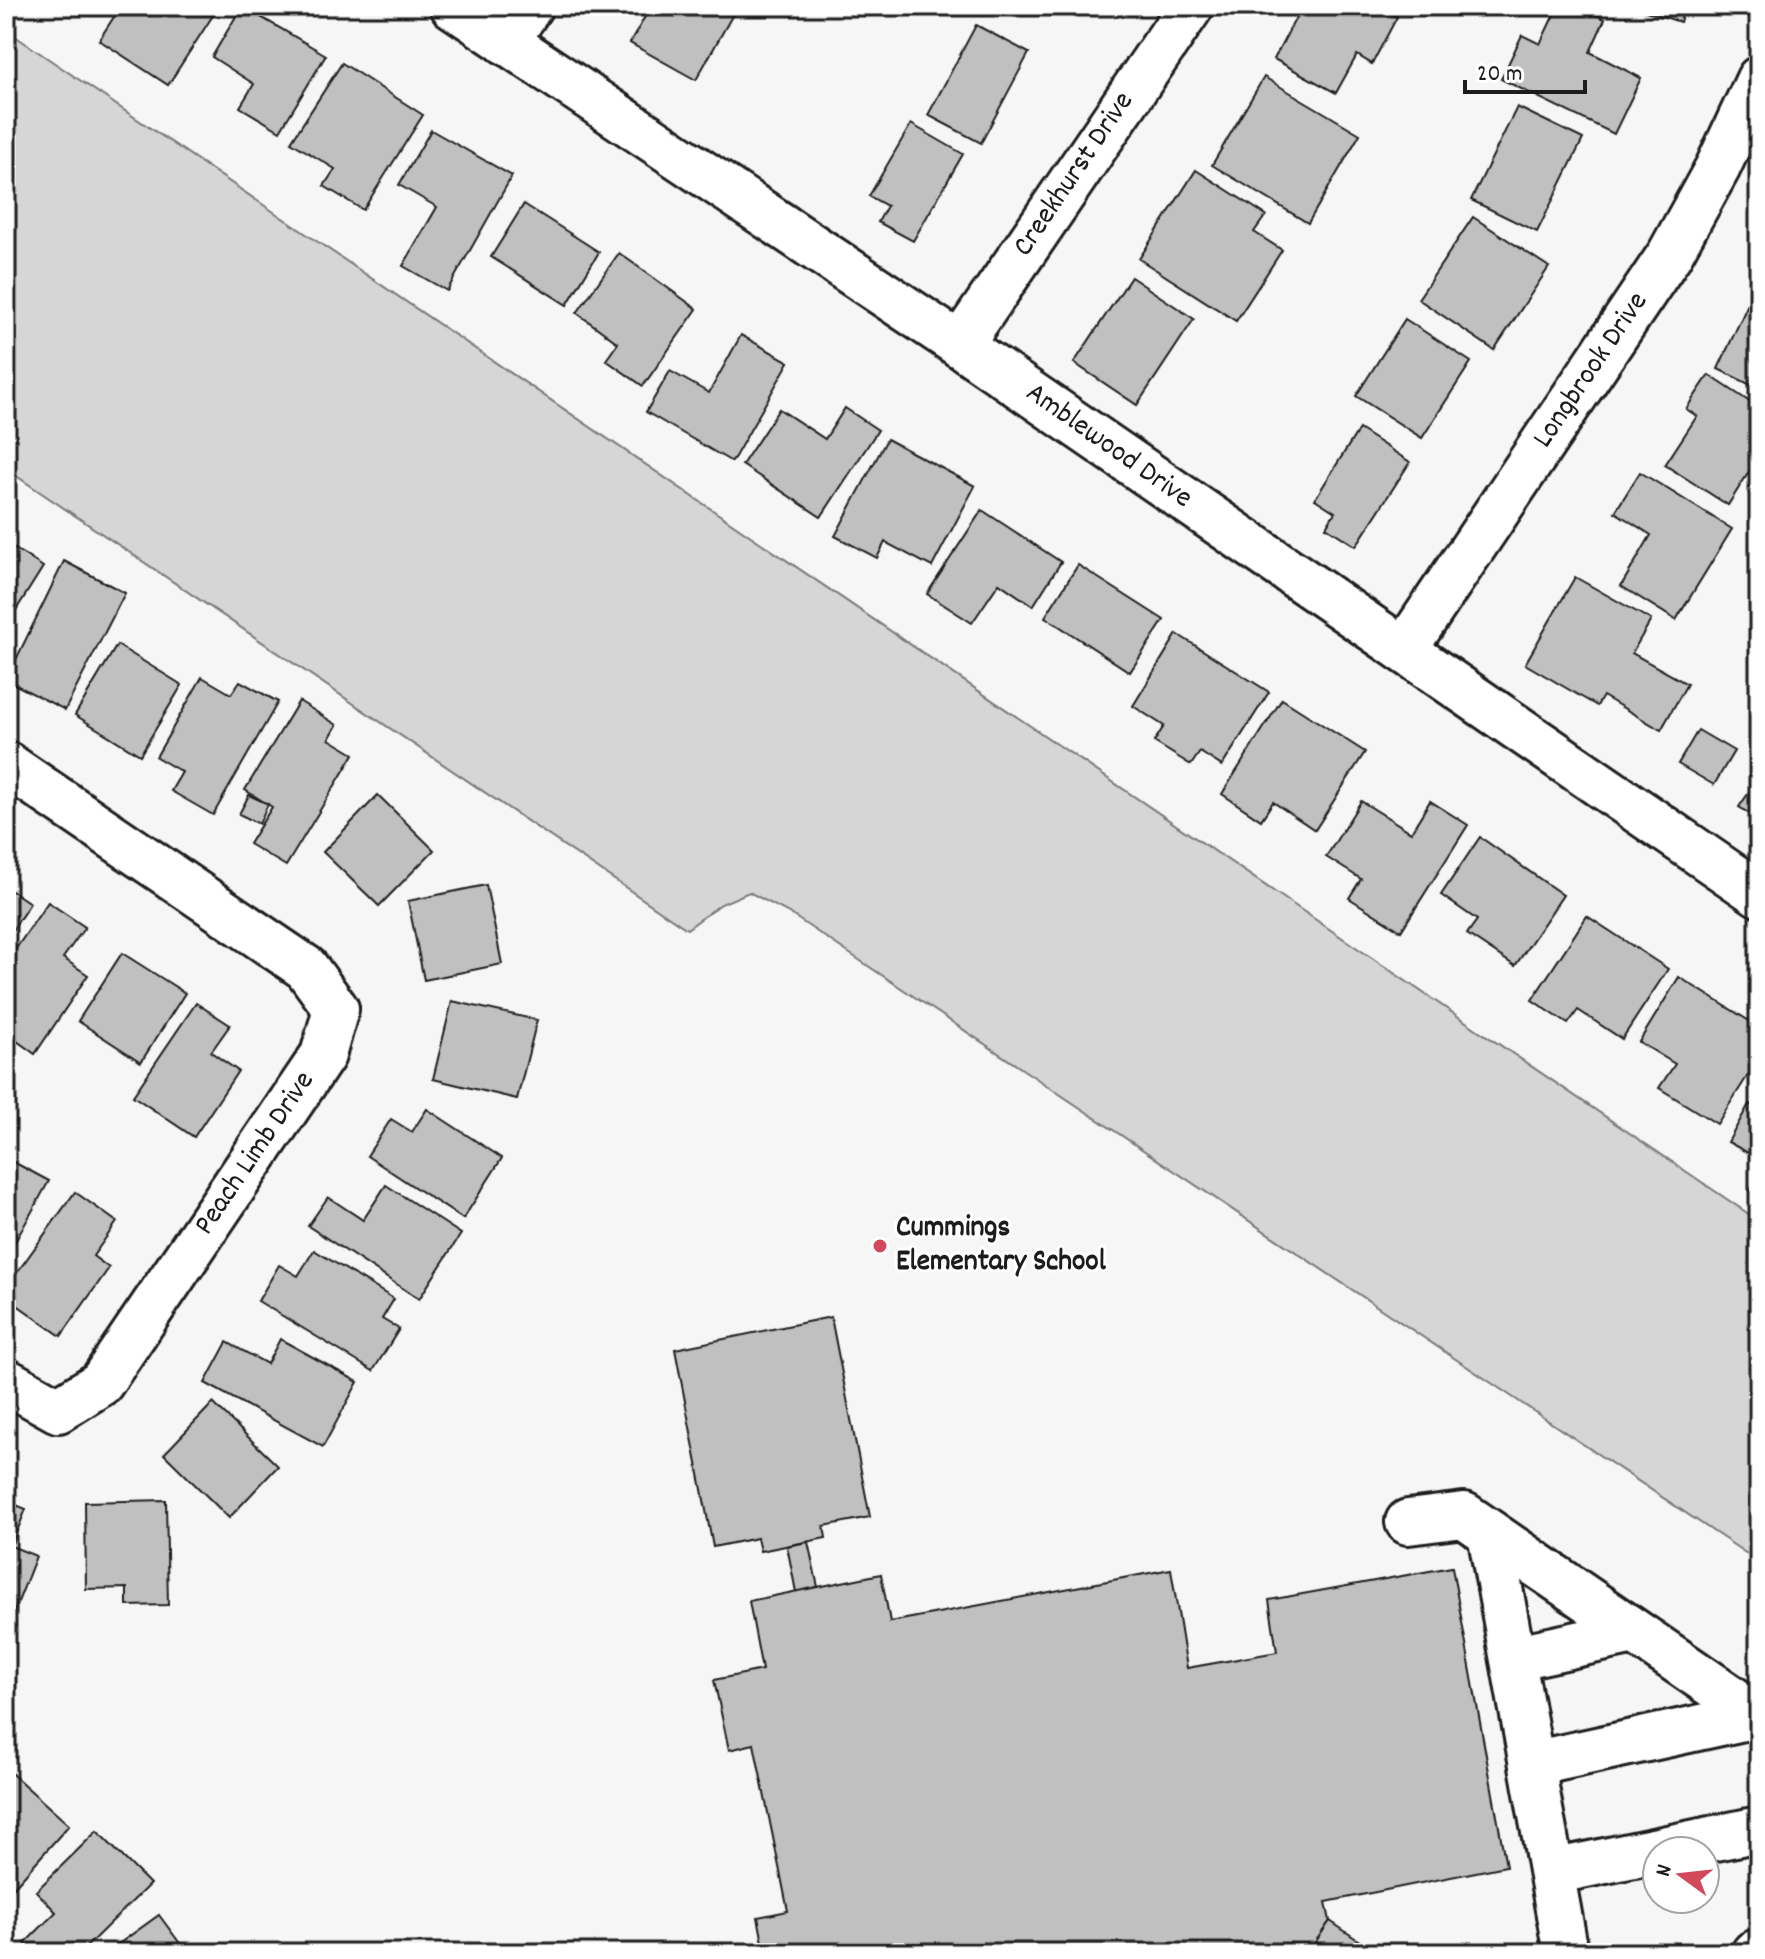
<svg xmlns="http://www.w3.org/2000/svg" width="1765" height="1959" font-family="Dekko,sans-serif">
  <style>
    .green { fill: #d6d6d6; stroke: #797979; stroke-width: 2 }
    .building { fill: #c0c0c0; stroke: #1c1c1c; stroke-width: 2 }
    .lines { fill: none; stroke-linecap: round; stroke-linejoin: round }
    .minor-casing { stroke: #1c1c1c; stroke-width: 50 }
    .minor { stroke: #fff; stroke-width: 44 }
    .poi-dot { fill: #d1495b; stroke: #fff; stroke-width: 3 }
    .labels { text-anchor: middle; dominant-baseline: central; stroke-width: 6; stroke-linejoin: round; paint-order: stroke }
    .street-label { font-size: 30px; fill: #1c1c1c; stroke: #fff }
    .poi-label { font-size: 30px; font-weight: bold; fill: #1c1c1c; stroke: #fff; text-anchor: start }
  </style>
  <rect width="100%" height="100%" fill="#f6f6f6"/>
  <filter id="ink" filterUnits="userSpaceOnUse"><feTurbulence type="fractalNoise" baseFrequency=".0125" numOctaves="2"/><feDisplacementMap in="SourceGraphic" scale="16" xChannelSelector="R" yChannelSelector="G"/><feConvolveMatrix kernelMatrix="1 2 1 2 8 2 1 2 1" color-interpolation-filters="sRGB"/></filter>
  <g filter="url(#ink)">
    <polygon class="green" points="6,30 1759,1221 1759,1562 789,913 749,892 721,904 687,929 6,469"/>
    <g class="building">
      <polygon points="121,6 219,6 168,85 99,40"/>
      <polygon points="242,6 326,55 280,131 240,107 254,84 212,57"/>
      <polygon points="651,6 737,7 696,80 630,43"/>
      <polygon points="1302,6 1376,6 1397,17 1372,64 1357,55 1336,93 1274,59"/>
      <polygon points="1558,6 1578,6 1605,19 1590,52 1641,78 1614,134 1501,79 1522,35 1540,44"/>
      <polygon points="1630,6 1685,6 1680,22"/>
      <polygon points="976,25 1029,53 981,143 928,115"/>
      <polygon points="342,63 423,115 363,210 324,186 335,169 291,142"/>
      <polygon points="1264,77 1360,134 1308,223 1212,165"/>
      <polygon points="1517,107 1583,139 1537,232 1471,200"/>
      <polygon points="911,124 963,154 913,241 878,222 887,206 869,196"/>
      <polygon points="431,130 512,176 447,291 403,266 437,207 399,185"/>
      <polygon points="1196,170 1266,215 1254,232 1282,250 1236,321 1139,259"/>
      <polygon points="524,204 599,252 567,305 491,257"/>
      <polygon points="1473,217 1549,267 1494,350 1418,299"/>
      <polygon points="619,253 697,309 643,386 606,360 618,343 577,313"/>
      <polygon points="1131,277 1194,319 1137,405 1074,363"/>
      <polygon points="1758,282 1759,282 1759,389 1718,369"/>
      <polygon points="1405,319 1471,362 1422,438 1356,396"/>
      <polygon points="741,335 789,362 732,462 646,412 670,371 709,393"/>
      <polygon points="1709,375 1759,408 1759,456 1728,505 1665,465 1697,416 1686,409"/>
      <polygon points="845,408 878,430 821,517 742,465 779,409 825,439"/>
      <polygon points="1359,429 1410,462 1356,546 1326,527 1335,512 1315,499"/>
      <polygon points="887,439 975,486 932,567 885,542 877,558 835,536"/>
      <polygon points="1640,472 1732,529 1676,620 1621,586 1651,535 1615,512"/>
      <polygon points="982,510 1061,562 1033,606 999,583 972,623 927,594"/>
      <polygon points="6,543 43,567 6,626"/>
      <polygon points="64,561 125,593 65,710 6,680"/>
      <polygon points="1078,565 1164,620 1130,672 1045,617"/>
      <polygon points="1575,577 1651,620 1632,653 1687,684 1661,730 1603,696 1597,706 1525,664"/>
      <polygon points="1177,634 1269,692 1222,766 1200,752 1191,765 1154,742 1164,726 1133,706"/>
      <polygon points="117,645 182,685 140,755 75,715"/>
      <polygon points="202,677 231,694 240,681 278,702 213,815 171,791 182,772 156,757"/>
      <polygon points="1282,699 1365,752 1315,830 1273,802 1261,820 1222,794"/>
      <polygon points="299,701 337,725 329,739 354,754 286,866 249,844 272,807 245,790"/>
      <polygon points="1698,730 1734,751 1714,785 1678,764"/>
      <polygon points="1759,778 1759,820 1739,807"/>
      <polygon points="249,795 268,804 259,824 239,814"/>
      <polygon points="378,795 434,850 379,906 323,852"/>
      <polygon points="1361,801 1411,832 1430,801 1468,825 1401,931 1349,898 1361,879 1326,857"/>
      <polygon points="1480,837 1563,895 1515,966 1467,934 1477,920 1441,895"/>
      <polygon points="486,885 502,964 424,980 408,901"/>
      <polygon points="6,887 30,903 6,940"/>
      <polygon points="48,902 85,927 63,958 88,975 35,1054 6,1033 6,963"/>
      <polygon points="1587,916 1668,969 1622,1039 1578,1010 1568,1024 1532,1000"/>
      <polygon points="122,953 185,993 141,1062 78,1021"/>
      <polygon points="1679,977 1759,1027 1759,1058 1717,1124 1659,1088 1675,1064 1639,1042"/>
      <polygon points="452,1001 537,1020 517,1099 433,1079"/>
      <polygon points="196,1003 230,1025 211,1052 238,1071 194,1137 133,1096"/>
      <polygon points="1749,1104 1759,1109 1759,1159 1728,1142"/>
      <polygon points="427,1109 502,1158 463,1219 367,1156 391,1119 412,1132"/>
      <polygon points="6,1158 49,1181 6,1258"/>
      <polygon points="1759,1174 1759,1196 1750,1191"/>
      <polygon points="386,1185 461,1234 419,1299 308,1226 328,1197 363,1220"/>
      <polygon points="75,1192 117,1222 93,1256 109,1268 61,1336 6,1297 6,1288"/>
      <polygon points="314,1250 394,1299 382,1319 399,1329 373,1371 258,1301 279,1265 298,1276"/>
      <polygon points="831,1317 870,1517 824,1526 826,1538 760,1551 757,1538 713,1547 675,1349"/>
      <polygon points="280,1339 358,1382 323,1447 205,1383 227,1342 267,1364"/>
      <polygon points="213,1403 278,1466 229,1518 164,1454"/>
      <polygon points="166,1500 168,1605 127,1606 127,1588 86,1589 85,1502"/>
      <polygon points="6,1501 26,1509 11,1546 36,1556 9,1625 6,1624"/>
      <polygon points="808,1542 818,1587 796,1592 787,1546"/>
      <polygon points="1452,1567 1506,1866 1326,1902 1330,1921 1312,1947 1292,1953 765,1953 758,1917 788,1911 754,1744 729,1750 714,1680 762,1670 749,1601 881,1574 890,1622 1171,1569 1187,1668 1277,1652 1269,1600"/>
      <polygon points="11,1773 69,1825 6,1896 6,1779"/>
      <polygon points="97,1831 150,1884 80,1953 34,1953 25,1943 56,1912 36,1891"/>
      <polygon points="159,1915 187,1953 106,1953"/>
      <polygon points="1330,1921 1377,1953 1313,1953 1312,1947"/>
    </g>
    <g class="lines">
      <g class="minor-casing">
        <g id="minor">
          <polyline points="453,6 960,345 1759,894"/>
          <polyline points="506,42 530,6"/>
          <polyline points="960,345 1191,6"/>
          <polyline points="1404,650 1670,254 1718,167 1759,79"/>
          <polyline points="6,764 306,968 336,1009 323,1055 101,1383 58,1410 6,1381"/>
          <polyline points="1408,1522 1464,1515 1759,1717"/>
          <polyline points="1490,1533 1566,1953"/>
          <polyline points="1513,1658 1634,1632"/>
          <polyline points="1532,1764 1757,1715"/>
          <polyline points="1552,1872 1759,1829"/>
          <polyline points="1754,1953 1759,1952"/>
        </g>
      </g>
      <use href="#minor" class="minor"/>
    </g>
  </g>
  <circle class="poi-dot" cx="880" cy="1246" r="8"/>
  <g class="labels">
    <g class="street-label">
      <text transform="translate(1075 175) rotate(-56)">Creekhurst Drive</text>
      <text transform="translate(1592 371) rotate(-56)">Longbrook Drive</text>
      <text transform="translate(1108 447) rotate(35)">Amblewood Drive</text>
      <text transform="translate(256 1154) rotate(-56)">Peach Limb Drive</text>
    </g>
    <g class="poi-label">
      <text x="896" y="1229">Cummings<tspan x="896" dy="34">Elementary School</tspan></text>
    </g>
  </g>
  <rect width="1765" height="1959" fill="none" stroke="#fff" stroke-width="32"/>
  <rect x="16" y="16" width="1733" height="1927" fill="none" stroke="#1c1c1c" stroke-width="3" filter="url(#ink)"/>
  <g transform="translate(1681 1875) rotate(285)"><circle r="38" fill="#ffffff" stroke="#a4a4a4" stroke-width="2"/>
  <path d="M0-6L14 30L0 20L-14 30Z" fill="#d1495b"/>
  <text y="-12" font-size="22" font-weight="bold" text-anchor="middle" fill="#1c1c1c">N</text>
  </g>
  <path d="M1465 80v12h120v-12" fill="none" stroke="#1c1c1c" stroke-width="4"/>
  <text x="1477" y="80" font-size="24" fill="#1c1c1c" stroke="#ffffff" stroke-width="6" paint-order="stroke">20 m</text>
</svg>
